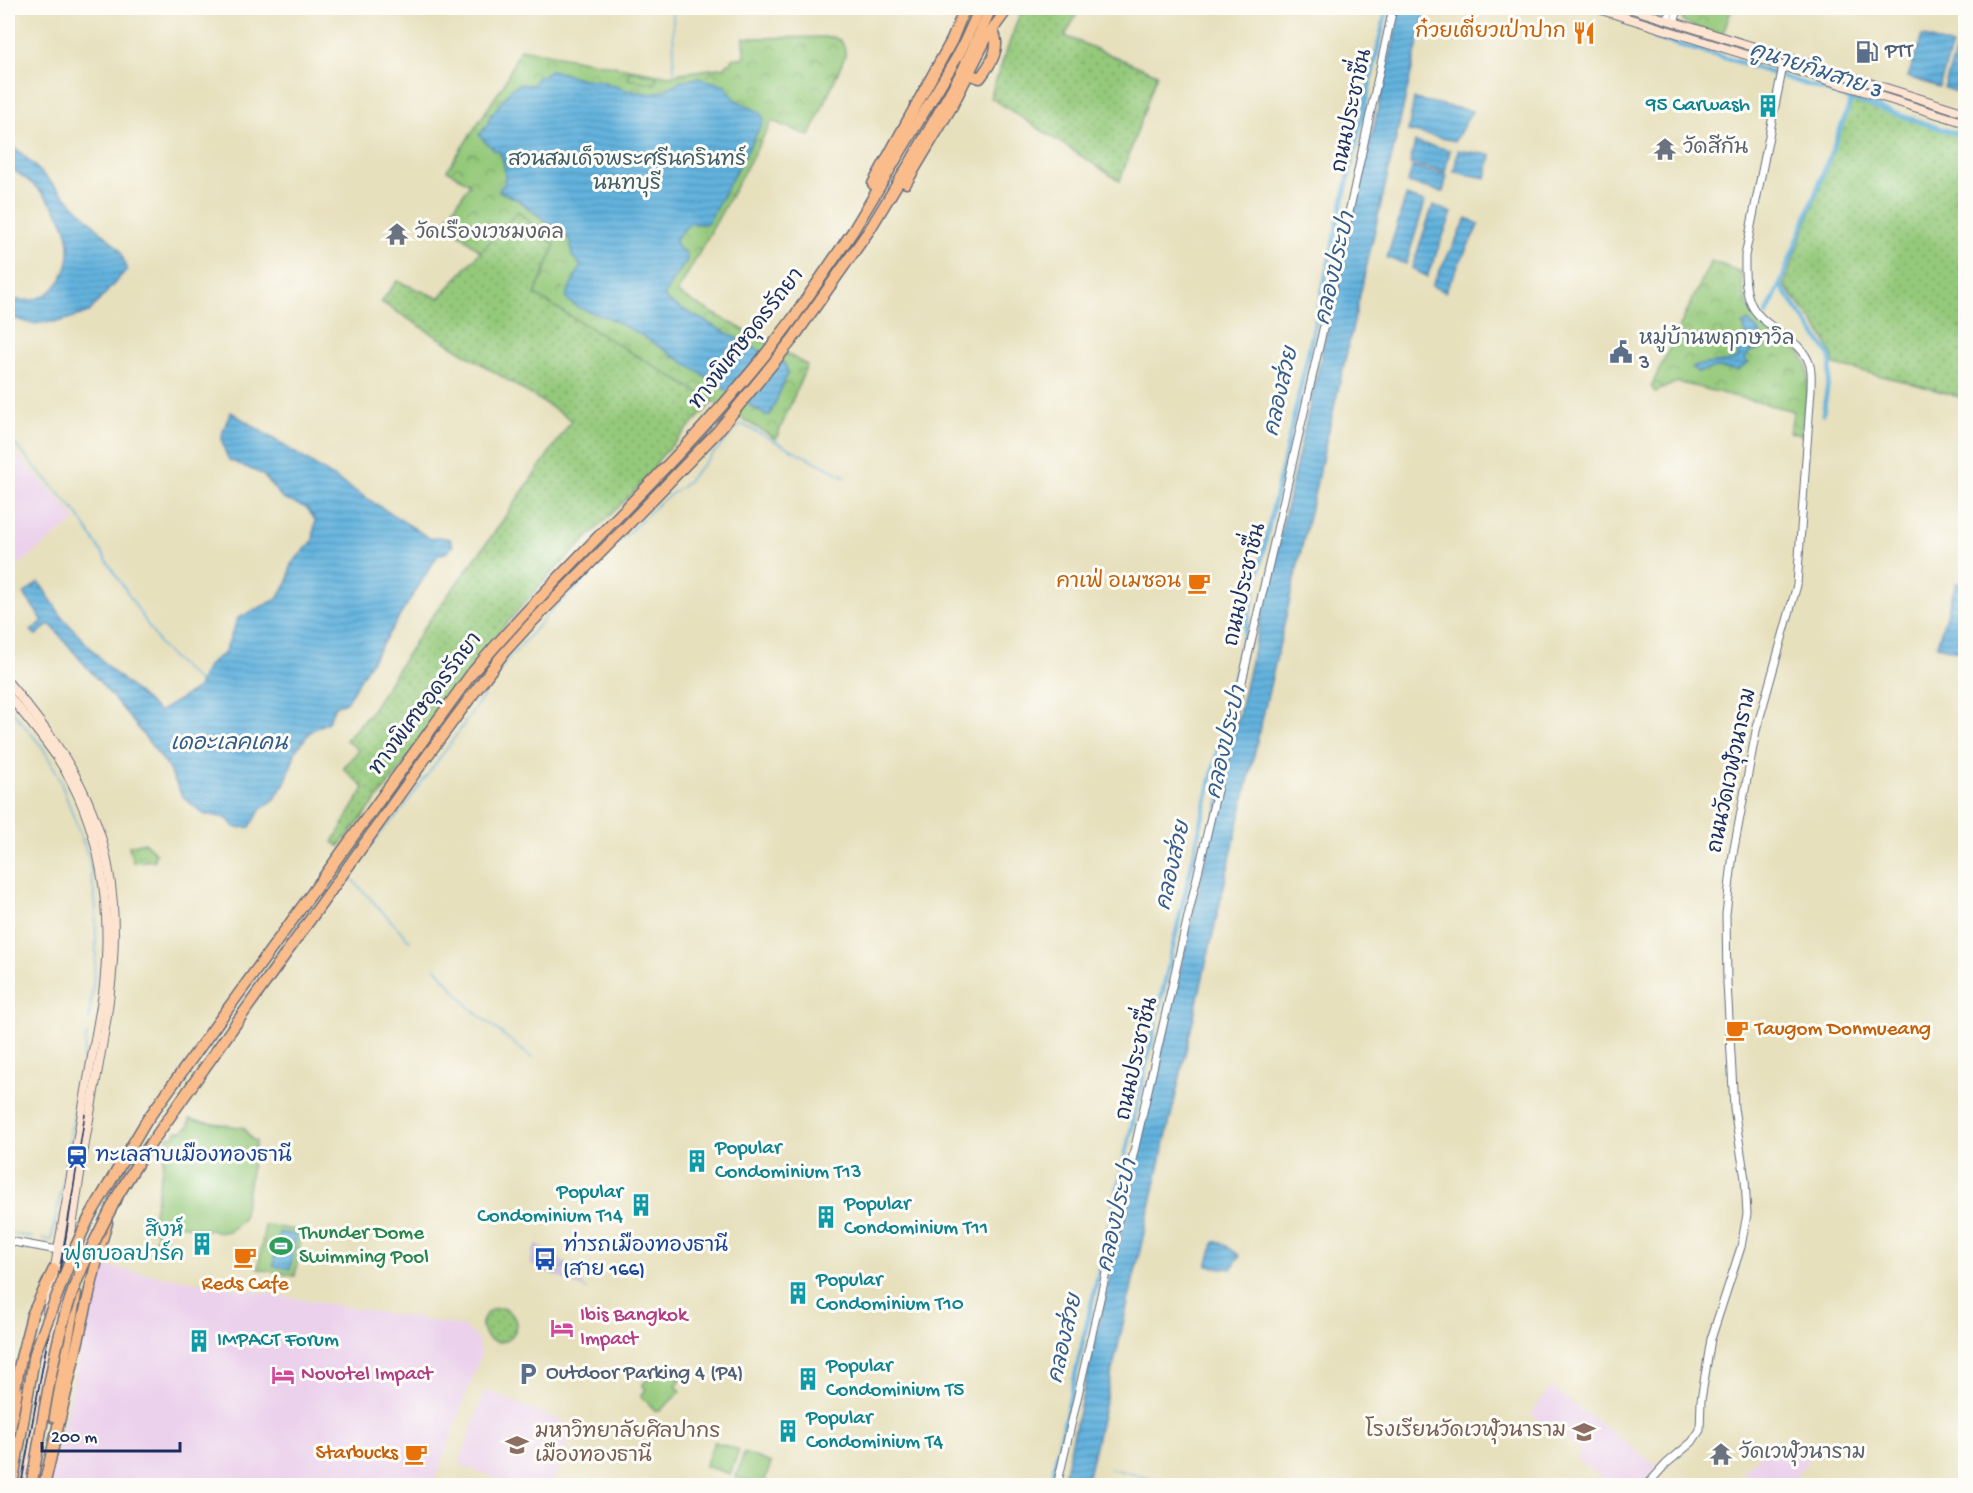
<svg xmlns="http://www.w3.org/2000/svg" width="1973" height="1493" font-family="'Gochi Hand','Playpen Sans Thai',sans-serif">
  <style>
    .built { fill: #ebd1ec }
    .industrial { fill: url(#industrial-furrows) }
    .grass { fill: url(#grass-dots); stroke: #587c6c; stroke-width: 1.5 }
    .park { fill: url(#park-crowns); stroke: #587c6c; stroke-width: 1.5 }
    .garden { fill: #94c97a; stroke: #587c6c; stroke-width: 1.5 }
    .water { fill: url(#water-rules); stroke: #3f719e; stroke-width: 1.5 }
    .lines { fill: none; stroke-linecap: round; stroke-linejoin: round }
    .stream { stroke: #63b3de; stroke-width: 1.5 }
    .canal { stroke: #63b3de; stroke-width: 4.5 }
    .tertiary-casing { stroke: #626d7f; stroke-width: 9 }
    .secondary-casing { stroke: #626d7f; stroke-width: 10 }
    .motorway-casing { stroke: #626d7f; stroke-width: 13 }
    .tertiary { stroke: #fff; stroke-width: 7 }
    .secondary { stroke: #fde4d1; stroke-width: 8 }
    .motorway { stroke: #fabc8b; stroke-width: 10 }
    .rail { stroke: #1b2f5e; stroke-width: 1.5 }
    .motorway-bridge-casing { stroke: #626d7f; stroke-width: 13; stroke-linecap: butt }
    .motorway-bridge { stroke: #fabc8b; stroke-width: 10 }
    .labels { text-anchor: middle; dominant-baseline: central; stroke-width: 6; stroke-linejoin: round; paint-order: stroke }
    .food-label { font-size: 21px; fill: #c56008; stroke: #fdfcf7; text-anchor: end }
    .service-label { font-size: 21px; fill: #4e5e75; stroke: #fdfcf7; text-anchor: start }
    .culture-label { font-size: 21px; fill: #0d838f; stroke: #fdfcf7; text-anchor: start }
    .street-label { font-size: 21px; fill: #1b2f5e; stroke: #fdfcf7 }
    .worship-label { font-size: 21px; fill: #5b616d; stroke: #fdfcf7; text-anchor: start }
    .park-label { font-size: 21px; fill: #3f5d66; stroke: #fdfcf7 }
    .transit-label { font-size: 21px; fill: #164399; stroke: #fdfcf7; text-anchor: start }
    .leisure-label { font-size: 21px; fill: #27864d; stroke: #fdfcf7; text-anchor: start }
    .hotel-label { font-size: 21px; fill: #b23c85; stroke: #fdfcf7; text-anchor: start }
    .education-label { font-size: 21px; fill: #785e54; stroke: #fdfcf7; text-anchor: end }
    .water-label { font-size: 22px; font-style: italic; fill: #345d8b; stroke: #fdfcf7 }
  </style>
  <defs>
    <pattern id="industrial-furrows" width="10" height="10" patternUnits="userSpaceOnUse" patternTransform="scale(1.5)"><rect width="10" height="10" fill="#cbbfd6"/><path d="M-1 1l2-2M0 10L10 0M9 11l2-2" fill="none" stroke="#aea4ba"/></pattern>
    <pattern id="grass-dots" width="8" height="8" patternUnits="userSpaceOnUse" patternTransform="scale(1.5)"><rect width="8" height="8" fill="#94c97a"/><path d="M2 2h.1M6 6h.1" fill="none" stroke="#78a467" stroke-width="1.8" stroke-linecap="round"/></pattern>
    <pattern id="park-crowns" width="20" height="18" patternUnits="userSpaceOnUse" patternTransform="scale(1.5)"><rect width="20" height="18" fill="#94c97a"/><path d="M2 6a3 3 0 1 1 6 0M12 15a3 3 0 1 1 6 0" fill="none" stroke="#78a467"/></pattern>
    <pattern id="water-rules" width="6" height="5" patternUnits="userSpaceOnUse" patternTransform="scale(1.5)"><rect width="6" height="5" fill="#63b3de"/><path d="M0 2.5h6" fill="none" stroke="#5192b7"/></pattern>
  </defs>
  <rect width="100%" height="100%" fill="#fdfcf7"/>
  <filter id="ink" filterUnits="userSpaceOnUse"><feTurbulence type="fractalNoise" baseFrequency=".0167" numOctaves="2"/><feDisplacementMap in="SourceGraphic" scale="12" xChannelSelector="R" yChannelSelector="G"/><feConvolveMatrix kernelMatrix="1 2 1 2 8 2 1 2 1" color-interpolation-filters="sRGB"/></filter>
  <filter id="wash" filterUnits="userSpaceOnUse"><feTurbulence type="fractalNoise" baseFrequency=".008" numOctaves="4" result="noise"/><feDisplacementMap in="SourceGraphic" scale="24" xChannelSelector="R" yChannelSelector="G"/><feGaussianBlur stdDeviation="1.35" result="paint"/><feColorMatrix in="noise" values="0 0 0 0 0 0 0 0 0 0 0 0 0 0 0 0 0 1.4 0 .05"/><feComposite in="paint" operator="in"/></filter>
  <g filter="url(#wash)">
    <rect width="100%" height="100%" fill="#e7e0bd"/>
    <g class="built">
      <polygon points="8,445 77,519 8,573"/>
      <polygon points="101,1266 461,1326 477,1337 481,1355 433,1485 49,1486"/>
      <polygon points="1551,1387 1657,1466 1641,1485 1612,1485 1576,1459 1581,1451 1531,1414"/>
      <polygon points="485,1390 575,1426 552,1485 514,1485 459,1464"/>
      <polygon points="1774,1440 1817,1449 1789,1485 1759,1485 1743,1472"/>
    </g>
    <polygon class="industrial" points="536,1243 565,1262 589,1291 529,1264"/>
    <g class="grass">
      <polygon points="1023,8 1080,8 1065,36 1157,74 1120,181 990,97 1020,13"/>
      <path d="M1851 101 1965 137 1964 398 1903 381 1834 365C1832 339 1800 306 1784 285Z"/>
      <polygon points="517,211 555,245 535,295 714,401 659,459 649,477 552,573 506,624 474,664 393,779 339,847 333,842 364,788 343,768 359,750 346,740 370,713 423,629 491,537 572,420 381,302 397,281 439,298"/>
      <circle cx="499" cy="1325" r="17"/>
    </g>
    <g class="park">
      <polygon points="1684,8 1732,8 1722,36 1684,23 1681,15"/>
      <path d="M832 37C841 39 846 45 845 56L810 136 772 121 677 293 807 365 776 439 535 295 555 245 518 211 481 252 445 221 470 184 447 170 504 84 520 49 669 76 681 73 726 67 727 63H731V59L745 57 744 38Z"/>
      <path d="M1711 261 1741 272C1743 285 1744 301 1751 312 1764 332 1802 343 1807 366 1811 382 1804 417 1802 435L1789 432 1794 411 1677 382 1655 392 1651 387Z"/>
      <polygon points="144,842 157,854 154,857 155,860 133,862 129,846"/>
    </g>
    <g class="garden">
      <polygon points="629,71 657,76 655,84 628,79"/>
      <polygon points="190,1119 244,1128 251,1139 256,1141 243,1219 230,1231 222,1232 167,1223 163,1248 155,1247 157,1231 151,1229 168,1136 174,1137 176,1131 182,1131 189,1126"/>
      <polygon points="265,1225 302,1231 295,1276 258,1269"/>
      <polygon points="658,1368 663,1373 670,1368 681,1379 676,1386 681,1391 660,1411 656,1411 641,1396 646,1389 642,1385"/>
      <polygon points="714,1442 739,1450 730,1474 705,1466"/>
      <polygon points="744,1453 771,1463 763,1485 736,1478"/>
    </g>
    <g class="water">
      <polygon points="1401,8 1426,8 1086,1485 1062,1485"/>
      <polygon points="1922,36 1952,46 1939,87 1908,77"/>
      <polygon points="1957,46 1965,49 1965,95 1944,88"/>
      <path d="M550 70 584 79 601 81 626 90 652 94 666 90 680 81 698 78 724 85 736 100 761 113 764 121 762 124 707 224H689L675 240 677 247 686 253 687 260 669 286 664 297 673 304 785 364 788 373 770 415H765L643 336 609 318 579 308 566 299 568 291 581 266 572 256 570 240 518 200 499 191 501 186H504C506 173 505 162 499 151H495L479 135 489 123 488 122 490 117 512 88 516 87 518 84 533 85 538 76 546 75Z"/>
      <polygon points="1414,99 1472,111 1455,141 1408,131"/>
      <polygon points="1415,142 1450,150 1445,172 1410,164"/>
      <path d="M8 147 19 151 120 250 127 269 89 312 62 321 32 324 8 316V298C53 312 80 266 65 227 55 201 31 180 8 167Z"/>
      <polygon points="1458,150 1491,155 1486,178 1454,172"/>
      <polygon points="1412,167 1447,175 1443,192 1408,183"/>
      <polygon points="1406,196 1425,202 1406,264 1387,258"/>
      <polygon points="1433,205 1452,213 1427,277 1412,268"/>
      <polygon points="1467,218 1479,224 1445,292 1432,286"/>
      <path d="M1749 321 1760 333 1764 346 1762 349 1750 351 1745 360 1749 363 1738 370 1716 368 1697 372 1692 368C1707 360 1724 366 1738 358V341L1742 340 1746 336 1745 328 1742 325Z"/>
      <path d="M231 412 431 539 439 537 450 539 453 546 447 552 438 555 346 702 335 706 328 722 311 731 296 750 286 781 274 800 261 809 250 827 236 828 226 818 204 814 183 797 166 764 127 714 50 624 36 635 31 631 43 621 24 594 39 582 62 617 109 668 159 712 198 688C203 671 208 662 224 654L238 618 277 599 288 582 291 564 313 541 315 520 307 508 283 499 262 474 229 460C218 439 221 433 231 412Z"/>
      <polygon points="1956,583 1965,585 1965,654 1937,645"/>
      <polygon points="279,1232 296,1235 290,1269 273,1266"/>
      <polygon points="1214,1242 1221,1242 1240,1256 1231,1269 1207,1266"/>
    </g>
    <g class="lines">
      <g class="stream">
        <polyline points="673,8 674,72"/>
        <polyline points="8,437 76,512 163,649 200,683"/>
        <polyline points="617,544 660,502 683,486 741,424 846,477"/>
        <polyline points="8,706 43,748 58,775 89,858 96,908 96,954 89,1021"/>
        <polyline points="410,941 349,876 385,827 398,815 458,733 506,662 552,610 578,587 603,558"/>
        <polyline points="436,968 471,1009 532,1058"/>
        <polyline points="8,1233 32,1237"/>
        <polyline points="42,1239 51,1240 62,1188 87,1034"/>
        <polyline points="1109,1468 1180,1486"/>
      </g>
      <g class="canal">
        <polyline points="1659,18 1661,8"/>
        <polyline points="1657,26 1654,38 1732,60 1966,137"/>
        <polyline points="1766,315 1780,285"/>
        <polyline points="1823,414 1831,364 1829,354 1780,285 1851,101"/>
        <polyline points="1050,1486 1387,8"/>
      </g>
    </g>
  </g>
  <g filter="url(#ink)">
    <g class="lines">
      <g class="tertiary-casing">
        <g id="tertiary">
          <polyline points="1667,20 1671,8"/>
          <polyline points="1674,22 1679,8"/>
          <polyline points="8,1241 58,1250"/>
          <polyline points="1057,1486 1336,273 1393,8"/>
          <path d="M1646 1486 1666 1464 1692 1442 1700 1430 1701 1400 1711 1339 1741 1247 1747 1214 1745 1179 1734 1108 1727 983 1726 914 1733 854 1756 731 1797 585 1811 389C1811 381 1812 373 1810 366 1803 338 1765 330 1752 306 1744 290 1745 273 1745 256L1783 66"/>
        </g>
      </g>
      <g class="secondary-casing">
        <g id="secondary">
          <polyline points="1595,8 1966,123"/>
          <polyline points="1629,8 1966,113"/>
          <path d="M8 682C41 722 73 762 92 811 134 915 106 1019 88 1125 80 1170 74 1215 67 1260"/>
          <path d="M8 695C24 714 41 735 56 756 103 826 113 912 103 994L47 1312"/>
          <polyline points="25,1486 61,1295"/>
        </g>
      </g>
      <g class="motorway-casing">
        <g id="motorway">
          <path d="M968 74 980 78C990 65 1002 48 993 31"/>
          <polyline points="906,183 952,106 987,37 1008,8"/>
          <polyline points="873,184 952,40 965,8"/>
          <polyline points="794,317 853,231 960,52 980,8"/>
          <polyline points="115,1203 118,1195 142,1156 222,1043 427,756 505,651 528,626 619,534 718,431 792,340 870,229 913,158 963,70 991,8"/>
          <polyline points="53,1417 76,1294"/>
          <polyline points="8,1425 21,1358 32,1315 54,1269"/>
          <polyline points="8,1466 14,1429 25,1390"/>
          <polyline points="44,1486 101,1243 107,1223"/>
        </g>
      </g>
      <use href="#tertiary" class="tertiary"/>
      <use href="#secondary" class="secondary"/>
      <use href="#motorway" class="motorway"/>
      <polyline class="rail" points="21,1486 66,1236 85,1114"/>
      <g class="motorway-bridge-casing">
        <g id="motorway-bridge">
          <path d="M12 1486 35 1353 75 1248 90 1216 147 1120 472 673C575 551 699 447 794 317"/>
          <path d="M31 1486C42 1431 48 1376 63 1322 75 1277 97 1236 118 1195"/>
        </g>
      </g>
      <use href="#motorway-bridge" class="motorway-bridge"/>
    </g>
  </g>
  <defs>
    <g id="restaurant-bare" transform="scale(1.8)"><path d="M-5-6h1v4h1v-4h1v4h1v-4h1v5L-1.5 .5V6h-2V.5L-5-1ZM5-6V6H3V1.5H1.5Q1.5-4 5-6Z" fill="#e8710a" stroke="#fdfcf7" stroke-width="2.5" paint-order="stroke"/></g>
    <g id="fuel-bare" transform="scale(1.8)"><path d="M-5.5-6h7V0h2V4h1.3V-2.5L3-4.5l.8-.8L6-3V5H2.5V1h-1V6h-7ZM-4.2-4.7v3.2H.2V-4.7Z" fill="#5c6f8a" stroke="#fdfcf7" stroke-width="2.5" paint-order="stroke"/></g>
    <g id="building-bare" transform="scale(1.8)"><path d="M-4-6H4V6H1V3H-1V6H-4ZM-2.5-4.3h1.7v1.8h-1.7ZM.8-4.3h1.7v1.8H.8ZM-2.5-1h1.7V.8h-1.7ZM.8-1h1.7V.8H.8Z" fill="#0f9aa8" stroke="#fdfcf7" stroke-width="2.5" paint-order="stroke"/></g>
    <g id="temple-bare" transform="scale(1.8)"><path d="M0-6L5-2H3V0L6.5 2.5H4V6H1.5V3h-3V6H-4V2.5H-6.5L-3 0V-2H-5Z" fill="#6b7280" stroke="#fdfcf7" stroke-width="2.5" paint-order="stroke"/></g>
    <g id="civic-bare" transform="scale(1.8)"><path d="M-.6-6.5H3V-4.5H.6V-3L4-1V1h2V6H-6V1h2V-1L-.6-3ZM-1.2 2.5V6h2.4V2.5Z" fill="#5c6f8a" stroke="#fdfcf7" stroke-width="2.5" paint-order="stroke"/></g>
    <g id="cafe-bare" transform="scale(1.8)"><path d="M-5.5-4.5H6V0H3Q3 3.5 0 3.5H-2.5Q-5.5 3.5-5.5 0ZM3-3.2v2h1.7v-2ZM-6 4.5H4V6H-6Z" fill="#e8710a" stroke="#fdfcf7" stroke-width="2.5" paint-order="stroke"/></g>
    <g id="station-bare" transform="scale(1.8)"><path d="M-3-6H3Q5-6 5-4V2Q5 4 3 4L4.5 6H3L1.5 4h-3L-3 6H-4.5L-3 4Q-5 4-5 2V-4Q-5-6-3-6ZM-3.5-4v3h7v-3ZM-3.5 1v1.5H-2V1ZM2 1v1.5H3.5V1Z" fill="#1a4fb4" stroke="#fdfcf7" stroke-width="2.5" paint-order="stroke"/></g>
    <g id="stadium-bare" transform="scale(1.8)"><path d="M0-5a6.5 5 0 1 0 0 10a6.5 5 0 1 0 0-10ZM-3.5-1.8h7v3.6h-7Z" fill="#2e9e5b" stroke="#fdfcf7" stroke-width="2.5" paint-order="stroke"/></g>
    <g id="bus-bare" transform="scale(1.8)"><path d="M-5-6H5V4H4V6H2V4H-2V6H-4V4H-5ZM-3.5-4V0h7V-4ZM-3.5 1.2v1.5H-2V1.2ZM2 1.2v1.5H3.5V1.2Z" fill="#1a4fb4" stroke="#fdfcf7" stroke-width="2.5" paint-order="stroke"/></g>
    <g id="hotel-bare" transform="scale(1.8)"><path d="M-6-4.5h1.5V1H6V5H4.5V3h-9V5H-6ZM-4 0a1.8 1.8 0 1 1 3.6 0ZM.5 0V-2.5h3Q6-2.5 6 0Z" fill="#d1479c" stroke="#fdfcf7" stroke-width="2.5" paint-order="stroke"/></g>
    <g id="parking-bare" transform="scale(1.8)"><path d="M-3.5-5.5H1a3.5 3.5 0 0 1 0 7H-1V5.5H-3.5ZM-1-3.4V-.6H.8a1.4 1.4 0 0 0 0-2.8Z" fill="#5c6f8a" stroke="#fdfcf7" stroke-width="2.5" paint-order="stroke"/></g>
    <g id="school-bare" transform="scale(1.8)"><path d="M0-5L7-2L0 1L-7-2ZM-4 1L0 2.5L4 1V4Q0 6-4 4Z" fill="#8d6e63" stroke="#fdfcf7" stroke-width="2.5" paint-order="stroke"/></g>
    <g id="university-bare" transform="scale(1.8)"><path d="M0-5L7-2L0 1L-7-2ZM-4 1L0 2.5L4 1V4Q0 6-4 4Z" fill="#8d6e63" stroke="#fdfcf7" stroke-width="2.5" paint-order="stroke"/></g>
  </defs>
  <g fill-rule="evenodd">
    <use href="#restaurant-bare" x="1584" y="33"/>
    <use href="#fuel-bare" x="1867" y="52"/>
    <use href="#building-bare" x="1768" y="106"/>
    <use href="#temple-bare" x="1665" y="149"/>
    <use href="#temple-bare" x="397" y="234"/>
    <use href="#civic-bare" x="1621" y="352"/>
    <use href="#cafe-bare" x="1199" y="583"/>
    <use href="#cafe-bare" x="1737" y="1030"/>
    <use href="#station-bare" x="77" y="1157"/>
    <use href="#building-bare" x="697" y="1161"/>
    <use href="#building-bare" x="641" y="1205"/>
    <use href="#building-bare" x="826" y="1217"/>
    <use href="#building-bare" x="202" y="1244"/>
    <use href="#stadium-bare" x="281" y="1246"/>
    <use href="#cafe-bare" x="245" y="1257"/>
    <use href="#bus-bare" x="545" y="1259"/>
    <use href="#building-bare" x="798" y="1293"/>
    <use href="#hotel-bare" x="562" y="1328"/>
    <use href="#building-bare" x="199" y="1341"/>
    <use href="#parking-bare" x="528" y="1374"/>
    <use href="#hotel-bare" x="283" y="1375"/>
    <use href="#building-bare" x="808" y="1379"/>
    <use href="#building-bare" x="788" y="1431"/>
    <use href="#school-bare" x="1584" y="1432"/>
    <use href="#university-bare" x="517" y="1445"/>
    <use href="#cafe-bare" x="416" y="1454"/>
    <use href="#temple-bare" x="1721" y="1454"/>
  </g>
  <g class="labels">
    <g class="food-label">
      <text x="1566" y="33">ก๋วยเตี๋ยวเป่าปาก</text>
      <text x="1181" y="583">คาเฟ่ อเมซอน</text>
      <text x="1755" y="1030" text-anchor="start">Taugom Donmueang</text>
      <text x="245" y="1285" text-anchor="middle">Reds Cafe</text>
      <text x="398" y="1454">Starbucks</text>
    </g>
    <g class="service-label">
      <text x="1885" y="52">PTT</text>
      <text x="1639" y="340">หมู่บ้านพฤกษาวิล<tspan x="1639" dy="24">3</tspan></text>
      <text x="546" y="1374">Outdoor Parking 4 (P4)</text>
    </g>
    <g class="culture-label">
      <text x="1750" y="106" text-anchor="end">95 Carwash</text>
      <text x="715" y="1149">Popular<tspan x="715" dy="24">Condominium T13</tspan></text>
      <text x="623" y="1193" text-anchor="end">Popular<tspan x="623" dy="24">Condominium T14</tspan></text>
      <text x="844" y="1205">Popular<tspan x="844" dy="24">Condominium T11</tspan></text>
      <text x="184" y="1232" text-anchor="end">สิงห์<tspan x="184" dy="24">ฟุตบอลปาร์ค</tspan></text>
      <text x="816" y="1281">Popular<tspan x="816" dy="24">Condominium T10</tspan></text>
      <text x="217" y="1341">IMPACT Forum</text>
      <text x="826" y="1367">Popular<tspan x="826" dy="24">Condominium T5</tspan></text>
      <text x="806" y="1419">Popular<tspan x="806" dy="24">Condominium T4</tspan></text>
    </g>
    <g class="street-label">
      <text transform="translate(1354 111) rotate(-78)">ถนนประชาชื่น</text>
      <text transform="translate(748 340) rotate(-52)">ทางพิเศษอุดรรัถยา</text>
      <text transform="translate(1247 585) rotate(-77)">ถนนประชาชื่น</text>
      <text transform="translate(427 705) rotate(-53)">ทางพิเศษอุดรรัถยา</text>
      <text transform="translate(1734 771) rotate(-78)">ถนนวัดเวฬุวนาราม</text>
      <text transform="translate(1139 1059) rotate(-77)">ถนนประชาชื่น</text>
    </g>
    <g class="worship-label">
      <text x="1683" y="149">วัดสีกัน</text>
      <text x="415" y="234">วัดเรืองเวชมงคล</text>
      <text x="1739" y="1454">วัดเวฬุวนาราม</text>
    </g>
    <g class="park-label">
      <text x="627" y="161">สวนสมเด็จพระศรีนครินทร์<tspan x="627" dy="24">นนทบุรี</tspan></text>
    </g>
    <g class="transit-label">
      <text x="95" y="1157">ทะเลสาบเมืองทองธานี</text>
      <text x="563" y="1247">ท่ารถเมืองทองธานี<tspan x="563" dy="24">(สาย 166)</tspan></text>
    </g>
    <g class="leisure-label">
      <text x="299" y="1234">Thunder Dome<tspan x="299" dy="24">Swimming Pool</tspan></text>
    </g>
    <g class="hotel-label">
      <text x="580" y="1316">Ibis Bangkok<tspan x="580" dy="24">Impact</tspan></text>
      <text x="301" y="1375">Novotel Impact</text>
    </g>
    <g class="education-label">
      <text x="1566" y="1432">โรงเรียนวัดเวฬุวนาราม</text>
      <text x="535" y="1433" text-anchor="start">มหาวิทยาลัยศิลปากร<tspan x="535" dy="24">เมืองทองธานี</tspan></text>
    </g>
    <g class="water-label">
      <text transform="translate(1815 72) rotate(18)">คูนายกิมสาย 3</text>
      <text transform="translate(1337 269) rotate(-77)">คลองประปา</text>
      <text transform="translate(1283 392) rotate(-77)">คลองส่วย</text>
      <text transform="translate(1228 743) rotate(-77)">คลองประปา</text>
      <text x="229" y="745">เดอะเลคเคน</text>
      <text transform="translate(1175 866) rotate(-77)">คลองส่วย</text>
      <text transform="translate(1119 1216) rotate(-77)">คลองประปา</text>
      <text transform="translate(1067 1339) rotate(-77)">คลองส่วย</text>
    </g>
  </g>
  <rect width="1973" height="1493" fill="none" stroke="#fdfcf7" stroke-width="30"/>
  <path d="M42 1442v9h138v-9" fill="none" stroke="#1b2f5e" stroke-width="3"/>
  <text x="51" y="1442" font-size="18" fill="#1b2f5e" stroke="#fdfcf7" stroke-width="4.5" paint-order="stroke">200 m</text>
</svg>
